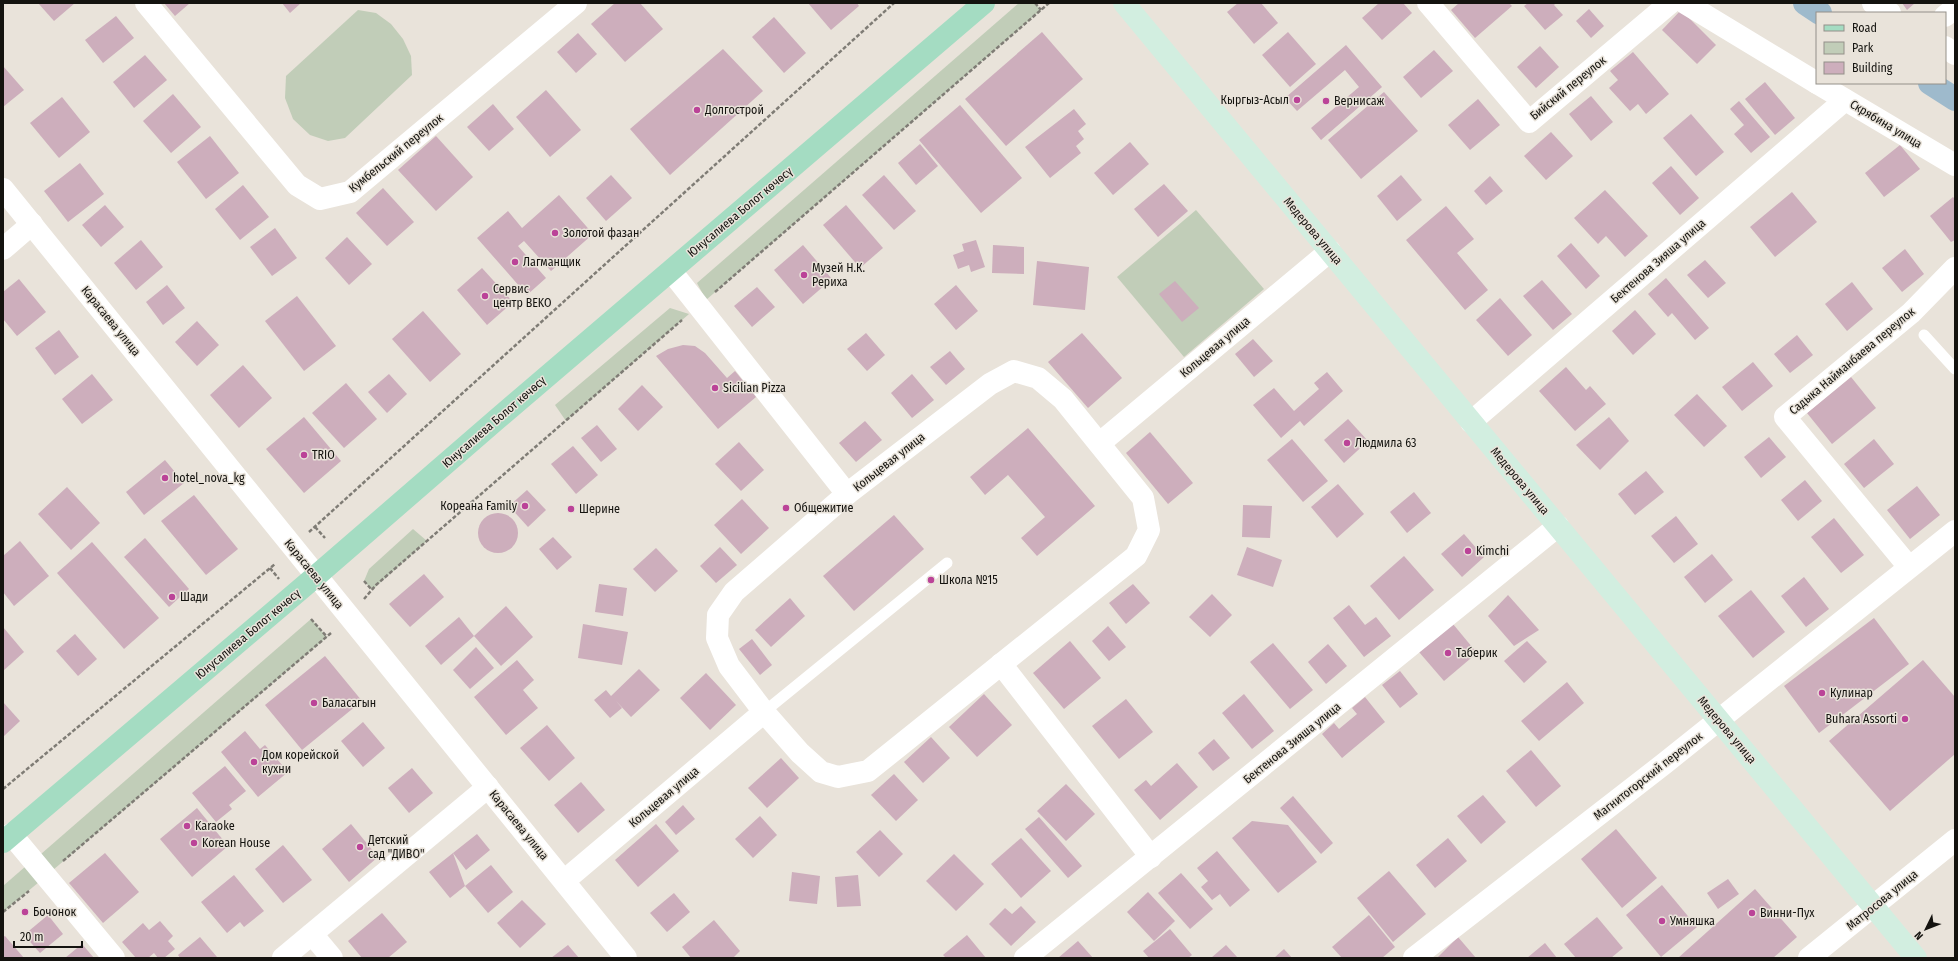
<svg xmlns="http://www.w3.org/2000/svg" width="1958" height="961" font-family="'Fira Sans Condensed',sans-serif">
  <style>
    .green { fill: #c1cdb8 }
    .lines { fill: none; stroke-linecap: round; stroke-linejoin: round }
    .canal { stroke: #9ebacc; stroke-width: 24 }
    .building { fill: #cdaebc }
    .path { stroke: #7f7c75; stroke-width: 2.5; stroke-dasharray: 4 2; stroke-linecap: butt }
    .lane { stroke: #fff; stroke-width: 11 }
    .street { stroke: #fff; stroke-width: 22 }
    .secondary { stroke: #d2eee0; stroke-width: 22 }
    .primary { stroke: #a4dcc2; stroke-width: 22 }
    .poi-dot { fill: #bb4398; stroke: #e9e3da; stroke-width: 1.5 }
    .labels { text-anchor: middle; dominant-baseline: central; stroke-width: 3; stroke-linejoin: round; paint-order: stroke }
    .street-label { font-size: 12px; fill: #14130f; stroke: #e9e3da }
    .poi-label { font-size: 12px; fill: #14130f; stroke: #e9e3da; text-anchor: start }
  </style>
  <rect width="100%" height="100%" fill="#e9e3da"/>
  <g class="green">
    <polygon points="1019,3 1035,3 1041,10 706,300 697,283"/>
    <polygon points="358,10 376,13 391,24 403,39 411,56 412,75 345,138 328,141 310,135 293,119 285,98 286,76"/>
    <polygon points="1196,210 1264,289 1184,357 1117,277"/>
    <polygon points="670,308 689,314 566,421 555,405"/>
    <polygon points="413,529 427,541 372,590 364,581 369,569"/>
    <polygon points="311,619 327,637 53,870 41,854"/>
    <polygon points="26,866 39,882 3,912 3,886"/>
  </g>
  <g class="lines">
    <g class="canal">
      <polyline points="1805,3 1820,13"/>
      <polyline points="1930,83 1955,99"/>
    </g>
  </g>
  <g class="building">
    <polygon points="38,3 75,3 54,21"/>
    <polygon points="164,3 190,3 175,16"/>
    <polygon points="282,3 301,3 290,13"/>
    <polygon points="615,3 640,3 663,29 625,62 591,24"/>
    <polygon points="808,3 857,3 859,6 831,30"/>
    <polygon points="1238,3 1261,3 1278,23 1254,44 1227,12"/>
    <polygon points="1379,3 1403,3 1412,13 1382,40 1362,18"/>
    <polygon points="1459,3 1509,3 1512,6 1475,38 1451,10"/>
    <polygon points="1528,3 1556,3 1554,5 1563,15 1545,30 1524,6"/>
    <polygon points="1902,3 1915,3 1907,10"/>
    <polygon points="1589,9 1604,26 1591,38 1576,21"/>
    <polygon points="1681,10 1716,45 1697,64 1662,30"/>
    <polygon points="116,16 134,38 103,63 85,40"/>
    <polygon points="774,17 806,53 784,73 752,37"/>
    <polygon points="1042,32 1083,79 1006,146 965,99"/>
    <polygon points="1288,32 1316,64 1290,87 1262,55"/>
    <polygon points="578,33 597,54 576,73 557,52"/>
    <polygon points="1346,45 1382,87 1321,140 1311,128 1359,87 1345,70 1297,111 1285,98"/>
    <polygon points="1540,46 1559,67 1536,88 1517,67"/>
    <polygon points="723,49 763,91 670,175 630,129"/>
    <polygon points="1434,50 1453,71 1421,98 1403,77"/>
    <polygon points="1633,52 1669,94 1646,114 1638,104 1630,111 1609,88 1618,80 1610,71"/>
    <polygon points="145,55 167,80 134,108 113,82"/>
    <polygon points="3,66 24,90 3,107"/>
    <polygon points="1765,82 1795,118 1775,135 1745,99"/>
    <polygon points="546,90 581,130 550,157 516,117"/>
    <polygon points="1384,92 1418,131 1361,179 1328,140"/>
    <polygon points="173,94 201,127 171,153 143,121"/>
    <polygon points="1591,96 1613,122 1591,141 1569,114"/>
    <polygon points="62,97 90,132 59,158 30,123"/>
    <polygon points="1478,99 1500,125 1470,150 1448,125"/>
    <polygon points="1739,101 1770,137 1751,153 1734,134 1744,125 1730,109"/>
    <polygon points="493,104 514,129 489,151 467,127"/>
    <polygon points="960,105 1022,178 981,213 919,140"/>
    <polygon points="1074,109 1086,124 1078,131 1084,139 1076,146 1081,153 1050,178 1025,147"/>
    <polygon points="1691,114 1724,152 1696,176 1663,138"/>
    <polygon points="1551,132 1573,156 1546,180 1524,156"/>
    <polygon points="210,136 239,173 206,199 177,162"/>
    <polygon points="436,136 473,177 436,211 398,170"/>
    <polygon points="1130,142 1149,164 1113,195 1094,173"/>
    <polygon points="920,144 938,166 916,185 898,163"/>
    <polygon points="1900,145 1920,169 1884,197 1865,173"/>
    <polygon points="80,163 104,194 68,222 44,191"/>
    <polygon points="1671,166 1699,198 1680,215 1652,183"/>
    <polygon points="611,175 632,198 606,221 586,198"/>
    <polygon points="884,175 916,211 894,230 862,195"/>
    <polygon points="1401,175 1422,200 1397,221 1377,196"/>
    <polygon points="1490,176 1503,191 1486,205 1474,191"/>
    <polygon points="1164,184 1188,211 1158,237 1134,209"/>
    <polygon points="243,185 269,217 240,240 215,209"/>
    <polygon points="383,188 414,222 387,246 356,213"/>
    <polygon points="1605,190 1648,236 1625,257 1606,236 1598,244 1574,218"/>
    <polygon points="1792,192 1817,222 1775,257 1750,227"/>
    <polygon points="559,195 593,234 551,271 524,241 518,246 546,278 527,295 477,238 508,211 522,228"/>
    <polygon points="1953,197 1955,199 1955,240 1951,242 1930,216"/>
    <polygon points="105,205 124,227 101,247 82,225"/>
    <polygon points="846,205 883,248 860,268 823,225"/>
    <polygon points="1446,206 1474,239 1457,253 1488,290 1465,310 1406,240"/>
    <polygon points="275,228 297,258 272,276 250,247"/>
    <polygon points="347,237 372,264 349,285 325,258"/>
    <polygon points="141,240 163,267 136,290 114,263"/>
    <polygon points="976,240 985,267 971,272 969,265 958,269 953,255 964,251 962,244"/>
    <polygon points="1571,243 1600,276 1586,289 1557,256"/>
    <polygon points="803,245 832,279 803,304 774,270"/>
    <polygon points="993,245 1024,247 1024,274 992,273"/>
    <polygon points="1905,249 1924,274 1902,292 1882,268"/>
    <polygon points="1705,260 1726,283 1708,298 1687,275"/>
    <polygon points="1037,261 1089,267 1085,310 1033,305"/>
    <polygon points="482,268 513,302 487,325 457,290"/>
    <polygon points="1666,278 1709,328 1695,340 1672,313 1668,317 1648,294"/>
    <polygon points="19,279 46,312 17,336 3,319 3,292"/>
    <polygon points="1542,280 1572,314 1553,330 1523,296"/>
    <polygon points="1175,281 1199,308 1182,322 1159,294"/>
    <polygon points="1852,282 1873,309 1847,331 1825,304"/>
    <polygon points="167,285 185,308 163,325 146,302"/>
    <polygon points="956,285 978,311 956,330 934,304"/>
    <polygon points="757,287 775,307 752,327 734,306"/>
    <polygon points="297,296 336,346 304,371 265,321"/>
    <polygon points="1500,298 1532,335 1508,356 1476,320"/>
    <polygon points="1635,310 1656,334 1633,355 1612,331"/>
    <polygon points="423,311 461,354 430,382 392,339"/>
    <polygon points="197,321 219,345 197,366 175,342"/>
    <polygon points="59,330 79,357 55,375 35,348"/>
    <polygon points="866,333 885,355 867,371 847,349"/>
    <polygon points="1082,333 1122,378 1088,408 1048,362"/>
    <polygon points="1797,335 1813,355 1790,373 1774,354"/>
    <polygon points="1253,339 1273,361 1254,377 1235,354"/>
    <polygon points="683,345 695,346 705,353 727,378 735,371 756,397 718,429 656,356 668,349"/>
    <polygon points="950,351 965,369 946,385 930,367"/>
    <polygon points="1753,362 1773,386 1742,411 1722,387"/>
    <polygon points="243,365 272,398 239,428 210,395"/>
    <polygon points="1566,367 1586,390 1590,386 1606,404 1575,431 1539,391"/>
    <polygon points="1327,372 1343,391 1304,426 1300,421 1281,438 1253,405 1274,388 1294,411 1319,389 1314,383"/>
    <polygon points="92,374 113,400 82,424 62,399"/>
    <polygon points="389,374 407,394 387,413 368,392"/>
    <polygon points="912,374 934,400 912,418 891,393"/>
    <polygon points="1851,377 1876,408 1832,444 1807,413"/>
    <polygon points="346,383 377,419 344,448 312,413"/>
    <polygon points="642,385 663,407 638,431 618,409"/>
    <polygon points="1697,394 1727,426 1704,447 1674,415"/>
    <polygon points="304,417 341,461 304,493 266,449"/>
    <polygon points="1609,417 1629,441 1600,470 1576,445"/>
    <polygon points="1348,419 1368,441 1344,463 1324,440"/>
    <polygon points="865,421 882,440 856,462 839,443"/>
    <polygon points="597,425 617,449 601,462 581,438"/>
    <polygon points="1028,428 1095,506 1037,556 1021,538 1045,517 1008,475 985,495 970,477"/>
    <polygon points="1150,432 1193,483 1168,504 1126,453"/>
    <polygon points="1769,437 1786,457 1761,478 1744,457"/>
    <polygon points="1292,439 1328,481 1303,502 1267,460"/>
    <polygon points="1874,439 1894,464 1864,488 1844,464"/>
    <polygon points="739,442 764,470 741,491 715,464"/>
    <polygon points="573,446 598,475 576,494 551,464"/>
    <polygon points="165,460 184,483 144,515 126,492"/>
    <polygon points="1646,471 1664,492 1635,515 1618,494"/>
    <polygon points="1805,480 1822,501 1798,521 1781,500"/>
    <polygon points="1338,484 1364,514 1337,538 1311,507"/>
    <polygon points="1917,486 1940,515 1910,539 1887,510"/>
    <polygon points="67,487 100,523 71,550 38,514"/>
    <polygon points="527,490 546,510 528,527 509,506"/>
    <polygon points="1414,492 1431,513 1407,533 1390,512"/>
    <polygon points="194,495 238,549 206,575 161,521"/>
    <polygon points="742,499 769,528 741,554 714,525"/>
    <polygon points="1243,505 1272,506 1270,538 1242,537"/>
    <circle cx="498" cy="533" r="20"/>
    <polygon points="894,515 924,549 854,611 823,576"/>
    <polygon points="1676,516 1698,544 1674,563 1651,536"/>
    <polygon points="1834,518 1864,555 1841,573 1811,537"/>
    <polygon points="1464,534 1484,557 1462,577 1441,554"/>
    <polygon points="553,537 572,557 557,570 539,549"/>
    <polygon points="145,538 189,589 169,607 124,557"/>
    <polygon points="20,541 49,576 14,606 3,592 3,556"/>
    <polygon points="92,542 159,618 124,649 57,573"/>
    <polygon points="720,547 737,565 716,583 700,566"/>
    <polygon points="1247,547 1282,560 1273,587 1237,575"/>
    <polygon points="656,548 678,571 655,592 633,569"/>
    <polygon points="1712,554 1733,580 1705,603 1684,577"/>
    <polygon points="1404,556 1434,590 1399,620 1370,586"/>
    <polygon points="424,574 444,597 410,627 389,604"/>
    <polygon points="1804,577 1829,609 1806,627 1781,596"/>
    <polygon points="599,584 627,588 623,616 595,612"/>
    <polygon points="1133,584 1150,603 1126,624 1109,603"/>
    <polygon points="1751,590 1785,632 1753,658 1718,616"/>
    <polygon points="1212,594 1232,615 1210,637 1189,617"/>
    <polygon points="1508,595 1539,630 1514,646 1488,616"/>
    <polygon points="790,598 805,616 771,647 755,630"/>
    <polygon points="1349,605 1365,625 1376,617 1391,636 1364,657 1333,618"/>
    <polygon points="506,606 533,637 501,666 474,636"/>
    <polygon points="459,617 474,636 441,665 425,646"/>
    <polygon points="1874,618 1909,664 1819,733 1784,686"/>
    <polygon points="583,624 628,632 622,665 578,658"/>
    <polygon points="1453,624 1477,653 1444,681 1419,652"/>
    <polygon points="1108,626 1126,647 1109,661 1092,641"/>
    <polygon points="3,627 24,652 3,671"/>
    <polygon points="75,634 97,659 78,676 56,651"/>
    <polygon points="752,639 772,665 760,675 739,649"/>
    <polygon points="1070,641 1101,678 1064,709 1033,673"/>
    <polygon points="1527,641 1547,662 1524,683 1504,661"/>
    <polygon points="1273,643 1313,690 1290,709 1250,662"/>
    <polygon points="1328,644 1347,666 1326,684 1308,662"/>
    <polygon points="476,647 494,668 470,689 453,670"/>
    <polygon points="325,656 362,701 302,750 265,705"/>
    <polygon points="517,660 534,680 523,690 538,708 506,735 474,697"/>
    <polygon points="1923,660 1955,697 1955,754 1890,811 1829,741"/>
    <polygon points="639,669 660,690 631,717 616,701 622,708 610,718 594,700 606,690 611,696"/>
    <polygon points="1400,671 1418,694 1400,708 1382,685"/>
    <polygon points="706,673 736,705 710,730 680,698"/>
    <polygon points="1567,682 1584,703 1539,741 1521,721"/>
    <polygon points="984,694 1012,725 977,757 949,727"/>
    <polygon points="1244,694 1274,731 1252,749 1222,713"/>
    <polygon points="1365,697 1385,722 1342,758 1322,734 1334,723 1339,729 1357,714 1352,708"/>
    <polygon points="1126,699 1153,732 1119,759 1092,726"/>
    <polygon points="3,702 20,721 3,737"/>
    <polygon points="363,722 385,748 363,767 341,741"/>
    <polygon points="547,725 575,758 549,781 520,748"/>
    <polygon points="245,731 260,749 265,745 288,772 258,797 221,752"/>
    <polygon points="931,737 950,758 923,783 904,762"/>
    <polygon points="1214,739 1230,758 1213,771 1198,753"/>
    <polygon points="1531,750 1561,786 1536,807 1506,771"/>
    <polygon points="781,758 799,778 767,808 748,788"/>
    <polygon points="1177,763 1198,787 1160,820 1134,790 1146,780 1151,786"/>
    <polygon points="225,766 246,791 229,805 232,809 216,822 192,793"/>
    <polygon points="412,768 433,793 409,813 388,788"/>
    <polygon points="894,774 918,800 896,821 871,795"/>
    <polygon points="581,782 605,810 578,833 554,805"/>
    <polygon points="1066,784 1095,814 1066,841 1037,811"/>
    <polygon points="1483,795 1506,822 1481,844 1457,816"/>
    <polygon points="1293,796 1333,843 1321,854 1280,808"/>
    <polygon points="683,805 695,819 676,835 665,822"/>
    <polygon points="197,808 228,846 192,877 160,839"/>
    <polygon points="760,816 777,835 753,858 735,839"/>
    <polygon points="1039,817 1082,866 1068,878 1025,829"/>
    <polygon points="1252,821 1288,825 1317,862 1278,893 1232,838"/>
    <polygon points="351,824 378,857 349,882 322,849"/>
    <polygon points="656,824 679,851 638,887 615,860"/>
    <polygon points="1616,829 1657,878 1622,908 1581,859"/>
    <polygon points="880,830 903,854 879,877 856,852"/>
    <polygon points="477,834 490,850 466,870 453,853 465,886 450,898 429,872"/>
    <polygon points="1021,838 1051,871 1021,898 991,864"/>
    <polygon points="1448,838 1467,861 1435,888 1416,865"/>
    <polygon points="283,845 312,880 283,903 255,869"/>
    <polygon points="1217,851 1250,890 1230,907 1220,894 1212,900 1201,887 1208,881 1197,868"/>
    <polygon points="105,853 139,892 103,923 69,883"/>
    <polygon points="954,854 984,884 956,911 926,881"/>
    <polygon points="491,865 513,892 488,913 465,886"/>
    <polygon points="1389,871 1426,914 1393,942 1357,898"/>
    <polygon points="792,872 820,876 817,904 789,901"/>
    <polygon points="1181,873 1213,909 1190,929 1158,893"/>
    <polygon points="234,875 264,911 244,927 240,922 227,933 201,902"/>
    <polygon points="858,875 861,906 837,907 835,877"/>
    <polygon points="1728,879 1739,894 1718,909 1707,893"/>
    <polygon points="1662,885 1697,927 1661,957 1626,915"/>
    <polygon points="1755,889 1797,937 1773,958 1678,958"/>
    <polygon points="1148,892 1175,921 1154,941 1127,912"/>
    <polygon points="674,893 690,912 667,932 650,913"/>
    <polygon points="522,900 546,924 520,948 497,923"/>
    <polygon points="1021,906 1036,922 1011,946 989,924 1005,908 1012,914"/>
    <polygon points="382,913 407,942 388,958 362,958 348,941"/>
    <polygon points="48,915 63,934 40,953 24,935"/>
    <polygon points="1369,915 1395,947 1382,958 1342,958 1332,947"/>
    <polygon points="1597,917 1623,948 1611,958 1576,958 1564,944"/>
    <polygon points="714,920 740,951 733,958 691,958 682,947"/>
    <polygon points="160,921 173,936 168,941 175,949 164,958 158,958 154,953 148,958 136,958 122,942 143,923 149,930"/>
    <polygon points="1170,929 1192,955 1188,958 1149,958 1143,951"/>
    <polygon points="967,935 986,958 946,958 943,955"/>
    <polygon points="5,936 24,958 3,958 3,937"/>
    <polygon points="200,937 217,957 180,958 178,955"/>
    <polygon points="1458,937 1476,958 1437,958"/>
    <polygon points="1078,941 1093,958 1058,958"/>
    <polygon points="1545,943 1557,958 1527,958"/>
    <polygon points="82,944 94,958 65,958"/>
    <polygon points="568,945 579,958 551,958"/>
    <polygon points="1226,945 1238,958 1211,958"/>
    <polygon points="1284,949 1292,958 1274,958"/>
  </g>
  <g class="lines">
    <g class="path">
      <polyline points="1035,3 1041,10"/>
      <polyline points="715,292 1049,3"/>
      <polyline points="315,527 325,538"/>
      <polyline points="309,532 894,3"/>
      <polyline points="270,568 279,579"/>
      <polyline points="364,581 372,590"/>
      <polyline points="364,599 376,585 682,320"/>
      <polyline points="311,619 327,637"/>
      <polyline points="3,789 275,564"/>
      <polyline points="63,861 331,633"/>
      <polyline points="3,912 29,891"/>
    </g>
    <g class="lane">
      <polyline points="1924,335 1955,369"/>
      <polyline points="764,712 947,563"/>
    </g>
    <g class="street">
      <polyline points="146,3 297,185 320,199 350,192 576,3"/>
      <polyline points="1428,3 1529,122 1670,3"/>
      <polyline points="1685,3 1817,83"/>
      <polyline points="1873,3 1890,13"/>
      <polyline points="1945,16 1955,8"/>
      <polyline points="1945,47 1955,54"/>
      <polyline points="1817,83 1955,165"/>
      <polyline points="3,189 626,958"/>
      <polyline points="3,249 32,224"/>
      <polyline points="671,271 847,494"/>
      <polygon points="1014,371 1038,378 1063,399 1143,498 1149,530 1136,556 868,771 838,777 821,772 800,753 764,712 729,666 717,638 718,615 734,592 847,494 990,384"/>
      <polyline points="1471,422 1845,100"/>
      <polyline points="1100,443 1330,251"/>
      <polyline points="1909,567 1785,417 1911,313 1955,268"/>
      <polyline points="1001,664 1151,857"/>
      <polyline points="11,834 114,958"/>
      <polyline points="564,881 764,712"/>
      <polyline points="312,934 332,958"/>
      <polyline points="283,958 488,787"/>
      <polyline points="1025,958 1558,526"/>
      <polyline points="1414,958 1665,763 1955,531"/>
      <polyline points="1809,958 1955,840"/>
    </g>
    <polyline class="secondary" points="1124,3 1916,958"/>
    <polyline class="primary" points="3,842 316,576 496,420 984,3"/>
  </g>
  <g class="poi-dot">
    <circle cx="1297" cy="100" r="4"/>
    <circle cx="1326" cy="101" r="4"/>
    <circle cx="697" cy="110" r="4"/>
    <circle cx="555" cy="233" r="4"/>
    <circle cx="515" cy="262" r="4"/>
    <circle cx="804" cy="275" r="4"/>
    <circle cx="485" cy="296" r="4"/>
    <circle cx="715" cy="388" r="4"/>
    <circle cx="1347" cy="443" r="4"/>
    <circle cx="304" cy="455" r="4"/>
    <circle cx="165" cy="478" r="4"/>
    <circle cx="525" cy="506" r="4"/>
    <circle cx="786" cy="508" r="4"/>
    <circle cx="571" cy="509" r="4"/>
    <circle cx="1468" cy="551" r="4"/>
    <circle cx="931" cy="580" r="4"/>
    <circle cx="172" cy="597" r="4"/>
    <circle cx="1448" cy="653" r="4"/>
    <circle cx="1822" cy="693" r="4"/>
    <circle cx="314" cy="703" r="4"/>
    <circle cx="1905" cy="719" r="4"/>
    <circle cx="254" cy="762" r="4"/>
    <circle cx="187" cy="826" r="4"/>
    <circle cx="194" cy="843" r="4"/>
    <circle cx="360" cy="847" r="4"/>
    <circle cx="25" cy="912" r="4"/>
    <circle cx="1752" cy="913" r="4"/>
    <circle cx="1662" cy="921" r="4"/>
  </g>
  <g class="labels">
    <g class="street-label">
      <text transform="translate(1568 88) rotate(-39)">Бийский переулок</text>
      <text transform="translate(1886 124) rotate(31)">Скрябина улица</text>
      <text transform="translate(396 153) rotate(-39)">Кумбельский переулок</text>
      <text transform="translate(740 212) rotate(-40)">Юнусалиева Болот көчөсү</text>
      <text transform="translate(1313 231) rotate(50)">Медерова улица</text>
      <text transform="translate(1658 261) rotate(-41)">Бектенова Зияша улица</text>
      <text transform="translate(111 321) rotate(51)">Карасаева улица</text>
      <text transform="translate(1215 347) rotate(-40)">Кольцевая улица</text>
      <text transform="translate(1852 361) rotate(-40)">Садыка Найманбаева переулок</text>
      <text transform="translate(494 422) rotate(-41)">Юнусалиева Болот көчөсү</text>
      <text transform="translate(889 462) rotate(-38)">Кольцевая улица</text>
      <text transform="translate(1520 481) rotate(50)">Медерова улица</text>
      <text transform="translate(314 574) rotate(51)">Карасаева улица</text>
      <text transform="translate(248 634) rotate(-40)">Юнусалиева Болот көчөсү</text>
      <text transform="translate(1727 730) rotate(50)">Медерова улица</text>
      <text transform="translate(1292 743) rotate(-39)">Бектенова Зияша улица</text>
      <text transform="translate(1648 776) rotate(-38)">Магнитогорский переулок</text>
      <text transform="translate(664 797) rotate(-40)">Кольцевая улица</text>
      <text transform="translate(519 825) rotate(51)">Карасаева улица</text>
      <text transform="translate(1882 900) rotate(-39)">Матросова улица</text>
    </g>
    <g class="poi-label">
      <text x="1289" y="100" text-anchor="end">Кыргыз-Асыл</text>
      <text x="1334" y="101">Вернисаж</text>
      <text x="705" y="110">Долгострой</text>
      <text x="563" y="233">Золотой фазан</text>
      <text x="523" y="262">Лагманщик</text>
      <text x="812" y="268">Музей Н.К.<tspan x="812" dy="14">Рериха</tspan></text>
      <text x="493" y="289">Сервис<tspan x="493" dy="14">центр BEKO</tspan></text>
      <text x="723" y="388">Sicilian Pizza</text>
      <text x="1355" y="443">Людмила 63</text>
      <text x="312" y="455">TRIO</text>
      <text x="173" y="478">hotel_nova_kg</text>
      <text x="517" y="506" text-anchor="end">Кореана Family</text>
      <text x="794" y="508">Общежитие</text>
      <text x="579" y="509">Шерине</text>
      <text x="1476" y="551">Kimchi</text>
      <text x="939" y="580">Школа №15</text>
      <text x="180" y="597">Шади</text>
      <text x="1456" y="653">Таберик</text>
      <text x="1830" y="693">Кулинар</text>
      <text x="322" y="703">Баласагын</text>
      <text x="1897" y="719" text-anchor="end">Buhara Assorti</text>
      <text x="262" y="755">Дом корейской<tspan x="262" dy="14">кухни</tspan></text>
      <text x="195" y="826">Karaoke</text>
      <text x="368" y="840">Детский<tspan x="368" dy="14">сад "ДИВО"</tspan></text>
      <text x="202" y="843">Korean House</text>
      <text x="33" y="912">Бочонок</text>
      <text x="1760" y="913">Винни-Пух</text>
      <text x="1670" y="921">Умняшка</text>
    </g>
  </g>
  <rect width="1958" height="961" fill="none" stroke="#14130f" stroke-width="8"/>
  <rect x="1816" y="12" width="130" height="72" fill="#e9e3da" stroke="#949089"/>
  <rect x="1824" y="25" width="20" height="6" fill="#a4dcc2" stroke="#949089"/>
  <text x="1852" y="32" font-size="12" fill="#14130f">Road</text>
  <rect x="1824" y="42" width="20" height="12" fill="#c1cdb8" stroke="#949089"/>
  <text x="1852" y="52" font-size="12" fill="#14130f">Park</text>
  <rect x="1824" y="62" width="20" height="12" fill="#cdaebc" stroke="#949089"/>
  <text x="1852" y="72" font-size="12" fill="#14130f">Building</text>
  <g transform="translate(1926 929) rotate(227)" stroke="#e9e3da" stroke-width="3" paint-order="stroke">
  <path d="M0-3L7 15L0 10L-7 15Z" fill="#14130f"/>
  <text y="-6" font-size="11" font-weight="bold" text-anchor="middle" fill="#14130f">N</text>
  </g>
  <path d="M14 941v6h68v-6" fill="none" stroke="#14130f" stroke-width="2"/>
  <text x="20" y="941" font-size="12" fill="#14130f" stroke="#e9e3da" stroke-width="3" paint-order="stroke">20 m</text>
</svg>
